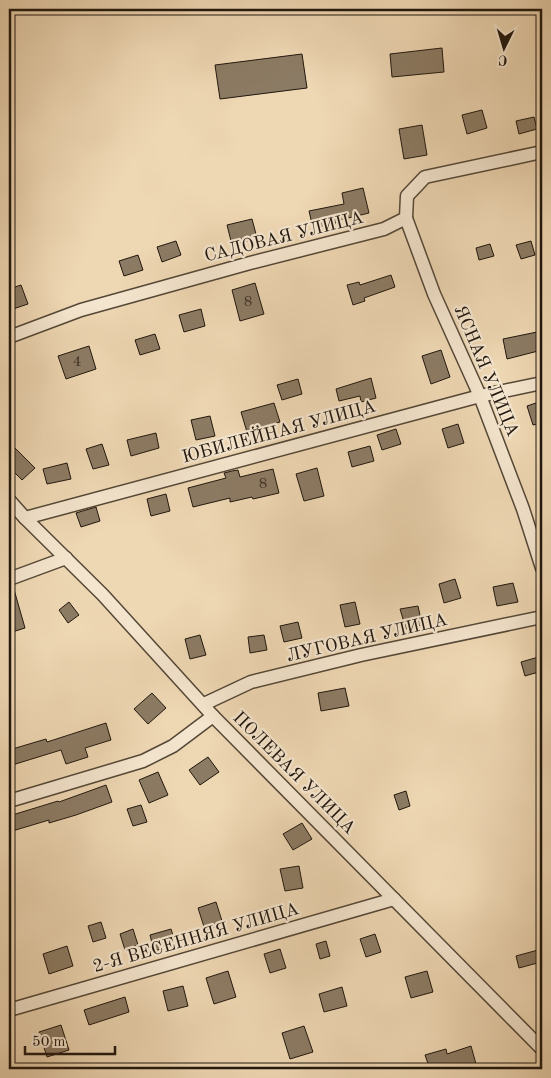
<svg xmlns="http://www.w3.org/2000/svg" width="551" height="1078" font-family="'Old Standard TT',serif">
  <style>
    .building { fill: #8c7b64; stroke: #21170e }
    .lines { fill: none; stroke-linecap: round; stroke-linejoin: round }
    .minor-casing { stroke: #544737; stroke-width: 15 }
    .minor { stroke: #f4e5ce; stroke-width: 12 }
    .labels { text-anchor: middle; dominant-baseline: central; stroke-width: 4.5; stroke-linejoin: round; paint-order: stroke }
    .number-label { font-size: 15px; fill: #3c3024 }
    .street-label { font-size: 18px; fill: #21170e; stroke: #f4e5ce }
  </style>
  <rect width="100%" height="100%" fill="#eed7b3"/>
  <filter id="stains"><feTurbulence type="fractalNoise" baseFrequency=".004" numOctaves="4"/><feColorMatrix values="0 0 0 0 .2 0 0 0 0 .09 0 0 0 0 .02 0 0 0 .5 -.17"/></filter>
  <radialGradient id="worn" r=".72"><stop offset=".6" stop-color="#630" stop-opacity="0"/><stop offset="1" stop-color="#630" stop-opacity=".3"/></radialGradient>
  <g class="building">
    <polygon points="442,48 444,72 392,77 390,54"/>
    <polygon points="302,54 307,88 220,99 215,65"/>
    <polygon points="482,110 487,128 467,134 462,115"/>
    <polygon points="534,117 537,129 519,134 516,121"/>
    <polygon points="422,125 427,155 404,159 399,129"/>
    <polygon points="363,188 369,213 336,221 336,223 313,228 309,211 344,204 342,193"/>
    <polygon points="252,219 257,238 232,245 227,225"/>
    <polygon points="176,241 181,255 162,262 157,247"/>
    <polygon points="531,241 535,255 521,259 516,245"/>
    <polygon points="490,244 494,256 479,260 476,248"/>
    <polygon points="138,255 143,270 124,276 119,261"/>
    <polygon points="391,275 395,287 364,298 365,301 353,305 347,285 359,282 360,285"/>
    <polygon points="255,283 264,314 240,321 232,290"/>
    <polygon points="21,285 28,304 13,309 9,298 9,289"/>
    <polygon points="201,309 205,326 184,332 179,315"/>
    <polygon points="542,331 542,350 507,359 503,339"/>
    <polygon points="155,334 160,349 140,355 135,340"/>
    <polygon points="89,346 96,369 66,379 58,356"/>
    <polygon points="441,350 450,377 431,384 422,356"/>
    <polygon points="371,378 376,398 361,402 360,396 339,401 336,389"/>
    <polygon points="298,379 302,394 282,400 277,385"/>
    <polygon points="542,401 542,423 533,425 527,406"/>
    <polygon points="274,403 280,422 247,432 241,412"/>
    <polygon points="210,416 215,436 196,440 191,420"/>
    <polygon points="458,424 464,443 448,448 442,429"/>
    <polygon points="396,429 401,444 382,450 377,435"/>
    <polygon points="156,433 159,448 131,456 127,440"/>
    <polygon points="9,442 35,468 22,480 9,467"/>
    <polygon points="102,444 109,465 93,469 86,449"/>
    <polygon points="370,446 374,461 352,467 348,452"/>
    <polygon points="67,463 71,479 47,484 43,469"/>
    <polygon points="317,468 324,496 304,501 296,474"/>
    <polygon points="273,469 279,493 253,499 252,497 230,502 230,498 193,507 188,488 226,478 224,473 232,471 238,470 240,477"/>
    <polygon points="166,494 170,511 151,516 147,499"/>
    <polygon points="96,507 100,521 81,527 76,513"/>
    <polygon points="455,579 461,598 444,603 439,584"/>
    <polygon points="513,583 518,602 497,606 493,587"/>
    <polygon points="13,586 25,628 9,633 9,587"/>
    <polygon points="69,602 79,615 68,623 59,610"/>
    <polygon points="355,602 360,624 345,627 340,605"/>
    <polygon points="418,606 422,625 406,629 400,609"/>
    <polygon points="298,622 302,638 284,642 280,626"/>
    <polygon points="200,635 206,655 190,659 185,639"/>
    <polygon points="264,635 267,650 250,653 248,637"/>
    <polygon points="542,656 542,671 525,676 521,662"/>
    <polygon points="345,688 349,706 321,711 318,693"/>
    <polygon points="152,693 166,708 148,724 134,709"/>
    <polygon points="106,723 111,740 85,748 88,757 66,764 61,750 9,766 9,750 46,739 47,742"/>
    <polygon points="208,757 219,772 200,785 189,770"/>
    <polygon points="158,772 168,795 149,803 139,780"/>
    <polygon points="106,785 112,802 76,815 49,823 49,820 9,832 9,816 58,801 59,802"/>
    <polygon points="406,791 410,806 399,810 394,795"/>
    <polygon points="141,805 147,822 133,826 127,809"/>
    <polygon points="302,823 312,839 293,850 283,834"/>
    <polygon points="299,866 303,888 285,891 280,869"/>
    <polygon points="216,902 223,924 205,930 198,908"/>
    <polygon points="101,922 106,938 93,942 88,926"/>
    <polygon points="133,929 138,945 125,950 120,934"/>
    <polygon points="171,929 176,945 154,951 150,935"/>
    <polygon points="375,934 381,952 366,957 360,939"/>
    <polygon points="326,941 330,956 320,959 316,944"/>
    <polygon points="67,946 73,966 49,974 43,954"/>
    <polygon points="280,949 286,968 270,973 264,954"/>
    <polygon points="538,950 541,962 519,968 516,956"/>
    <polygon points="228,971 236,997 214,1004 206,978"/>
    <polygon points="427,971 433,992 411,998 405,977"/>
    <polygon points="183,986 188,1006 168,1011 163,991"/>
    <polygon points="342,987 347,1006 324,1012 319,994"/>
    <polygon points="125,997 129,1012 89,1025 84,1010"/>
    <polygon points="61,1025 69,1050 47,1057 39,1032"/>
    <polygon points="304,1026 313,1052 290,1059 282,1033"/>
    <polygon points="471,1046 476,1064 460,1069 430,1069 425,1055 446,1049 447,1054"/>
  </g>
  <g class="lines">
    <g class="minor-casing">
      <g id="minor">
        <polyline points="406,218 434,294 480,396 523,509 542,568"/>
        <polyline points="9,337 81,310 250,263 384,229 406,218 407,196 425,177 542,152"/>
        <polyline points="9,500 25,518 103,595 213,716 542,1049"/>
        <polyline points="25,518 480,396 542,383"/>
        <polyline points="9,579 66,558"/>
        <polyline points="204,704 251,682 361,655 542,617"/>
        <polyline points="9,801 143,761 173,746 213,716"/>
        <polyline points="9,1010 394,899"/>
      </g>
    </g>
    <use href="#minor" class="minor"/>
  </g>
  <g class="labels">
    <g class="number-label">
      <text x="248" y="302">8</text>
      <text x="77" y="362">4</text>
      <text x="263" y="484">8</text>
    </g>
    <g class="street-label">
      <text transform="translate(284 237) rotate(-14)">САДОВАЯ УЛИЦА</text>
      <text transform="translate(486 371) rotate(67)">ЯСНАЯ УЛИЦА</text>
      <text transform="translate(279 432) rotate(-15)">ЮБИЛЕЙНАЯ УЛИЦА</text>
      <text transform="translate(367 638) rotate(-13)">ЛУГОВАЯ УЛИЦА</text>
      <text transform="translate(294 773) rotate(45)">ПОЛЕВАЯ УЛИЦА</text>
      <text transform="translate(196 938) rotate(-16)">2-Я ВЕСЕННЯЯ УЛИЦА</text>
    </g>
  </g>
  <rect width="551" height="1078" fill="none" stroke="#eed7b3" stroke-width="30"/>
  <rect x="10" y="10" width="531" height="1058" fill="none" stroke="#21170e" stroke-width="2.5"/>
  <rect x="15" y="15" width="521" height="1048" fill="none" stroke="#21170e"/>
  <g transform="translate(504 48) rotate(185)" stroke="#f4e5ce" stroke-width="4" paint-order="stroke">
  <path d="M0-4L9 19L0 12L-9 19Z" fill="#21170e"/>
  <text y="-8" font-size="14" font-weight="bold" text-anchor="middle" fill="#21170e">С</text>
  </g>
  <path d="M25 1046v8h90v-8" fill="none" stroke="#21170e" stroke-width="2.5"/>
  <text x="32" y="1046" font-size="15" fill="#21170e" stroke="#f4e5ce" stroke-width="4" paint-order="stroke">50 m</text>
  <rect width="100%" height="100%" filter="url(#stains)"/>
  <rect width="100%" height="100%" fill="url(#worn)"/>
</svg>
